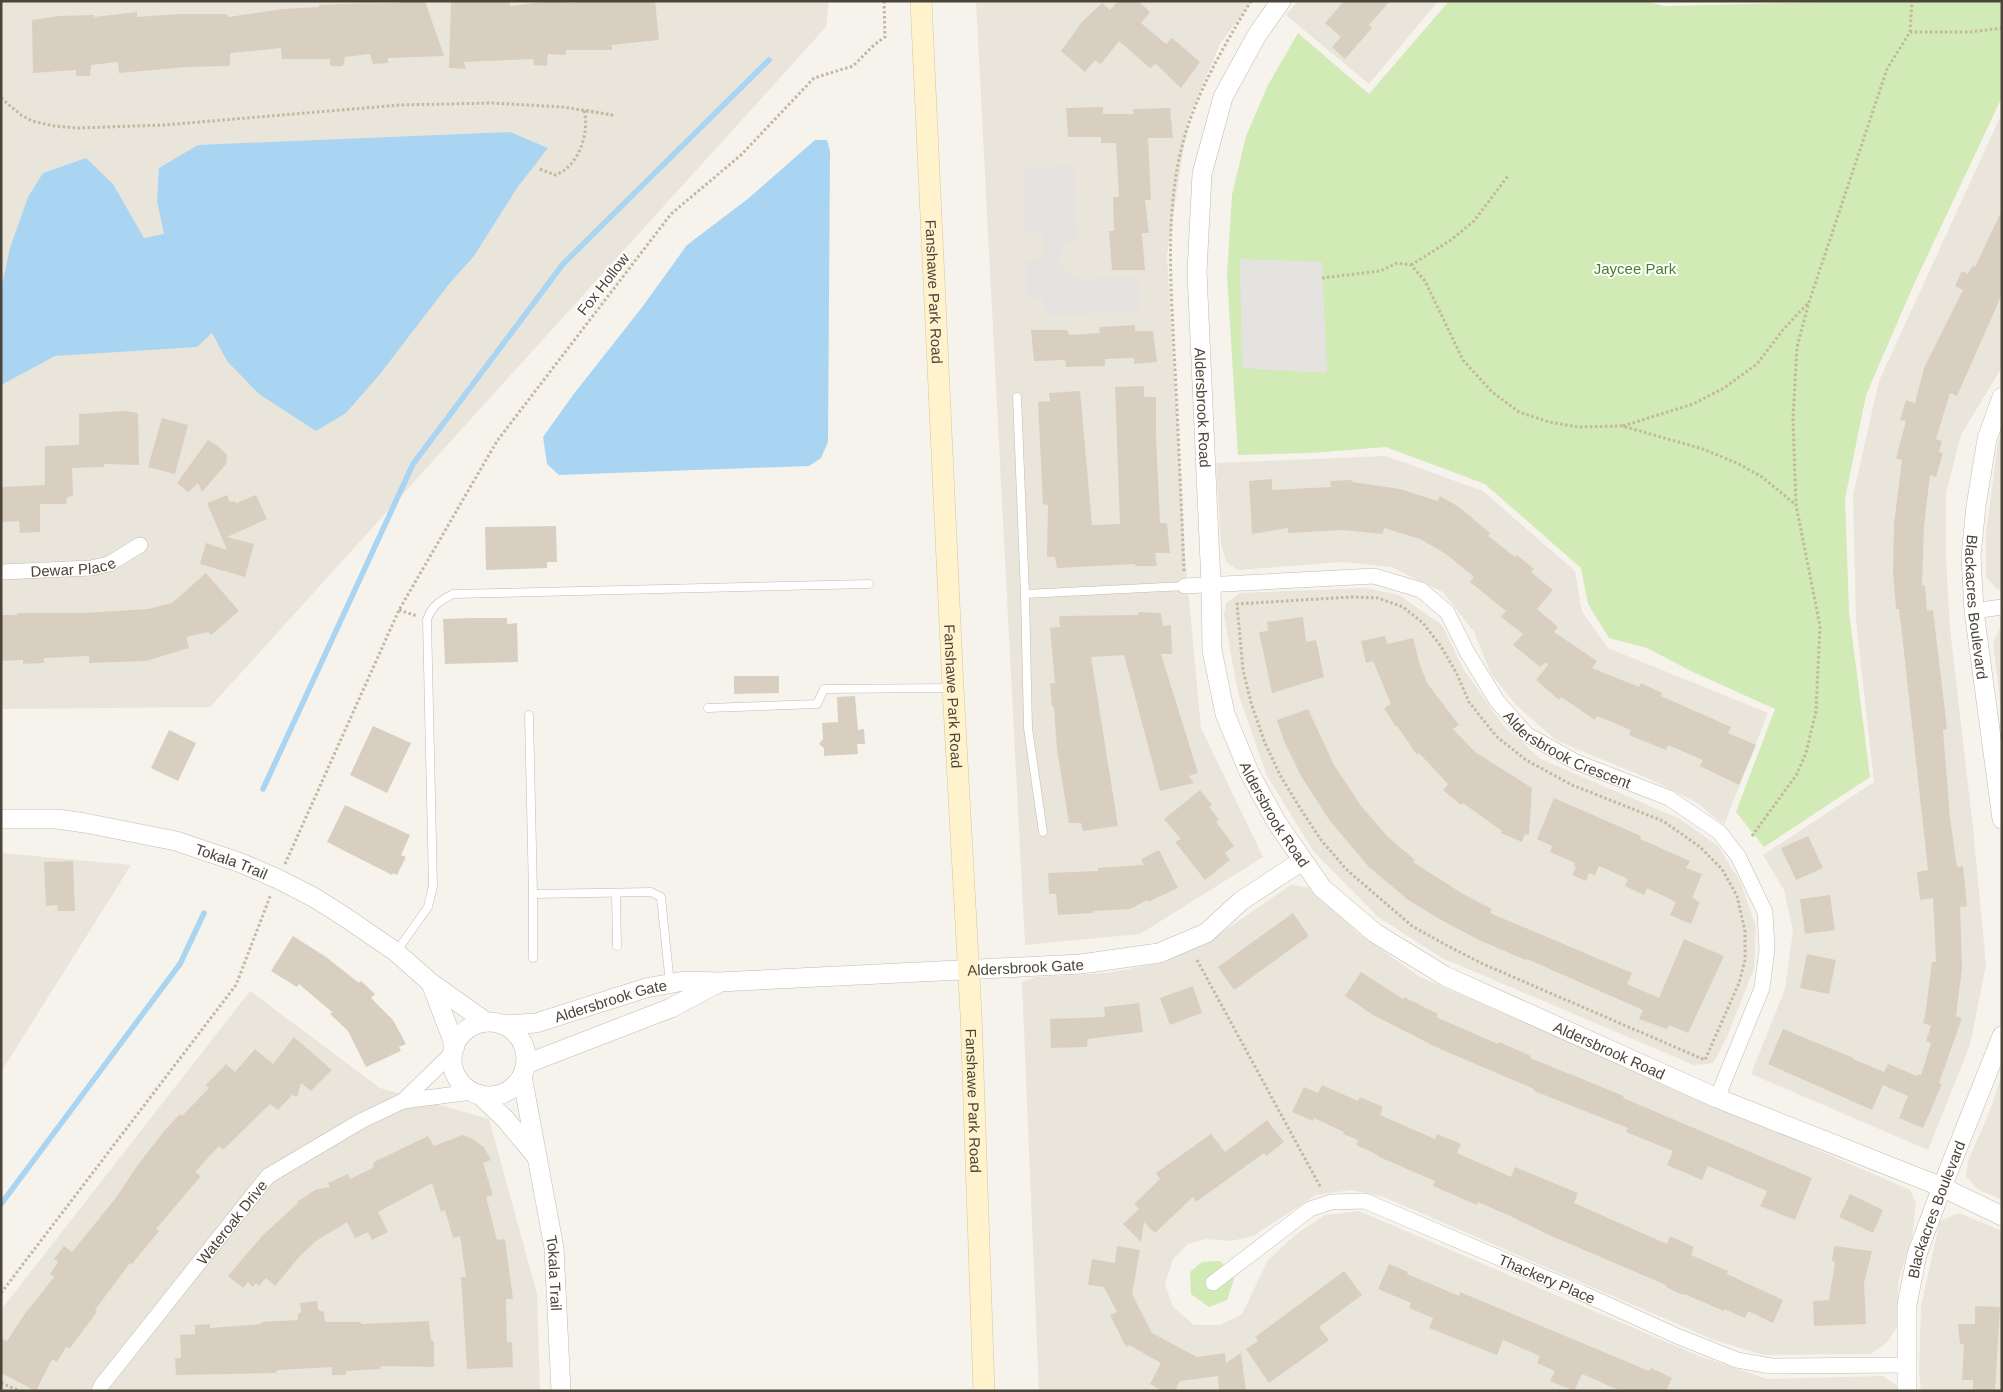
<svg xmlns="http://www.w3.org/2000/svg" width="2003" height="1392" font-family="Arial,sans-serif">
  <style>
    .residential { fill: #eae5da }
    .green { fill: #d2eab5 }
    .parking { fill: #e5e3e0 }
    .water { fill: #a9d4f2 }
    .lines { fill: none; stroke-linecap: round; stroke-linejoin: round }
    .stream { stroke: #a9d4f2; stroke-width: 5.5 }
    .building { fill: #d8cfc1 }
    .service-casing { stroke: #c2bbae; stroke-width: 9 }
    .minor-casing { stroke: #c2bbae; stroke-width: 16 }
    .tertiary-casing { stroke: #c2bbae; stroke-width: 20 }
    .secondary-casing { stroke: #d6c79b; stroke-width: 22 }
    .path { stroke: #c4b79f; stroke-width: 3; stroke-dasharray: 2.5 2.5; stroke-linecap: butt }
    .service { stroke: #fff; stroke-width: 8 }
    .minor { stroke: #fff; stroke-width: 15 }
    .tertiary { stroke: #fff; stroke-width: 19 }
    .secondary { stroke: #fff3cd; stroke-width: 21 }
    .labels { text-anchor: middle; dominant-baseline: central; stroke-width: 4; stroke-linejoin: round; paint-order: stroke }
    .park-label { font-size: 15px; fill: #4a7f2a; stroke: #fff }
    .street-label { font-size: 15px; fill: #4b4439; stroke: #fff }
  </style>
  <rect width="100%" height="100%" fill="#f6f3ec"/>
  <g class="residential">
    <polygon points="1,1 829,1 826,27 210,707 1,709"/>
    <polygon points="976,1 1252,1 1220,44 1188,120 1167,255 1185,556 1201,728 1263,857 1140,934 1025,945"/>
    <polygon points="1298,1 1438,1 1369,84 1286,15"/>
    <polygon points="2002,113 2002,367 1961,435 1946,493 1946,558 1950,629 1973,828 1986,965 1970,1045 1928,1150 1751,1074 1785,989 1793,931 1784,890 1763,855 1874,782 1856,621 1853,495 1879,381"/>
    <polygon points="2002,434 2002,591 1997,589 1986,577 1986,533 1998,442"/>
    <polygon points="1386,456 1483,491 1575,571 1582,612 1608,648 1768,713 1724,825 1696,802 1645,777 1557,741 1516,705 1491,674 1474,632 1443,592 1391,567 1343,562 1238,570 1226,562 1221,543 1216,463"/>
    <polygon points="1366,588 1399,595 1442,625 1464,670 1503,725 1541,759 1680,819 1718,846 1741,883 1756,927 1754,968 1728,1035 1713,1063 1694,1065 1442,958 1378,917 1314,852 1267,776 1238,693 1224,615 1226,603 1240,593"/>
    <polygon points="2002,625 2002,718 1993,642"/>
    <polygon points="1,853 131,865 1,1072"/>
    <polygon points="1291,885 1312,888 1357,932 1420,977 1910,1190 1916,1204 1912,1236 1898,1283 1897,1327 1887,1342 1871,1354 1764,1355 1714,1340 1384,1197 1352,1190 1316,1195 1253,1236 1231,1241 1206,1239 1188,1244 1173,1259 1165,1284 1173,1307 1194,1325 1220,1325 1242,1314 1268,1260 1295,1235 1325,1215 1359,1211 1699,1356 1767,1379 1883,1376 1898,1386 1898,1391 1039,1391 1022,982 1035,977 1107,973 1165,962 1212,939"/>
    <polygon points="250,991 380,1088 489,1119 537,1294 540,1391 1,1391 1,1310"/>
    <polygon points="2002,1075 2002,1200 1977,1189 1966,1176 1968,1161 1989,1113"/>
    <polygon points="1959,1213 2002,1231 2002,1391 1921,1391 1919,1372 1921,1306 1940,1221"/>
  </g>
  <g class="green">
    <polygon points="1449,1 1646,1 1664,6 1867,1 2002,1 2002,97 1914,284 1866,395 1845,499 1849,612 1870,777 1764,847 1736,812 1775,709 1691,671 1647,648 1609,638 1588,604 1581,568 1485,484 1386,447 1311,453 1238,455 1227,275 1232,195 1246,136 1268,85 1298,33 1369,94"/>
    <polygon points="1220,1261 1235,1276 1227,1300 1209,1307 1191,1294 1190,1272 1202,1262"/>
  </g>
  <g class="parking">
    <polygon points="1074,164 1077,242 1061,243 1060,265 1080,279 1139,276 1140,311 1045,316 1044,298 1027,298 1026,260 1043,259 1043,232 1025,232 1024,169"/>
    <polygon points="1240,259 1322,262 1327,373 1242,368"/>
  </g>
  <g class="water">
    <polygon points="510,132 548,148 517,188 474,256 449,284 380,374 346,413 316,431 259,394 227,361 212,333 197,347 55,356 1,385 1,290 10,248 28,197 43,173 86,158 113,184 144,238 164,234 157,201 159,168 198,145"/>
    <polygon points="815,140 827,140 830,151 828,442 821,458 809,466 559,475 547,464 543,437 573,395 643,306 687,245 749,198"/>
  </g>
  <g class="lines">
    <g class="stream">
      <polyline points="263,789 413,464 563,264 769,60"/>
      <polyline points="1,1204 180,964 204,913"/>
    </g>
  </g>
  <g class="building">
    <polygon points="400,1 425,1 444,56 388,58 388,63 373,64 370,54 345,57 343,66 330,66 330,59 282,59 281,48 230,53 230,66 187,67 119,73 118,62 91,65 90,76 76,76 76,70 33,73 32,20 59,16 94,15 94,17 137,12 137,17 177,14 227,14 228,17 283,9 319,7 319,5 340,4 400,3"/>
    <polygon points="451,1 510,1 510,6 550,1 568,1 567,3 587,1 655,1 659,40 612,45 612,50 566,50 566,55 548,54 547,66 534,65 533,59 464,62 466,69 449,68"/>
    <polygon points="1118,1 1138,1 1150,12 1141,23 1166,44 1172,38 1200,62 1181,88 1156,64 1150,68 1119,41 1101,64 1095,60 1085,72 1061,51 1082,22 1102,3 1110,10"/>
    <polygon points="1344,1 1390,1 1369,25 1372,28 1345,59 1332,47 1341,37 1325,23"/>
    <polygon points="1103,107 1103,114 1134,114 1133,109 1170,108 1173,138 1148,138 1151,200 1145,200 1149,233 1142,233 1145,270 1112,270 1109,231 1114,231 1113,197 1119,197 1116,143 1101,143 1101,137 1068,137 1066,108"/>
    <polygon points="2002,210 2002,294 1957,396 1950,393 1936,439 1942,441 1939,452 1943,453 1936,477 1930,475 1924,526 1922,586 1925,585 1927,611 1933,610 1947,729 1943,730 1950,818 1957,867 1963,866 1967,906 1960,907 1962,968 1956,1016 1962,1018 1939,1083 1942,1084 1923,1128 1899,1118 1908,1096 1883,1085 1872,1110 1768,1064 1783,1029 1854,1058 1853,1059 1884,1072 1888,1064 1917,1076 1918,1074 1921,1075 1931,1043 1926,1041 1931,1026 1923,1023 1925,1016 1932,962 1936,962 1933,898 1920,900 1917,872 1928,870 1903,643 1899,609 1896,609 1893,572 1894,524 1902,460 1896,458 1906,421 1900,420 1906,400 1915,403 1924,368 1963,290 1955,286 1962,271 1968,274 1972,266 1975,267"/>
    <polygon points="1135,325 1135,331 1153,331 1157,362 1134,364 1134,358 1105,359 1105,366 1066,367 1065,360 1034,361 1031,330 1067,330 1069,335 1100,333 1099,327"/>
    <polygon points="1144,386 1144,397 1156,397 1156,436 1160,523 1167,523 1170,553 1155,553 1157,566 1135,566 1135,564 1057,568 1055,557 1047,557 1048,505 1043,504 1038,402 1050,401 1049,393 1080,391 1092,525 1120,524 1115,387"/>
    <polygon points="125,411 138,413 139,465 104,464 104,467 72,468 73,496 67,497 66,504 40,504 40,532 20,533 19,521 1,522 1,487 45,485 45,446 79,445 79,414"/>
    <polygon points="162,418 188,425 175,474 148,467"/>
    <polygon points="208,440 218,446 227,455 226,464 202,492 198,483 188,492 177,483"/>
    <polygon points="1272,479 1272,490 1331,487 1330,481 1352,480 1352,482 1400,489 1438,501 1440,496 1459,507 1490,533 1488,536 1515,557 1517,555 1534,569 1531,572 1553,590 1537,609 1558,627 1554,632 1597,661 1592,668 1639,687 1641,683 1662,693 1661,696 1731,727 1728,733 1756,745 1739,785 1700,766 1703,760 1668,745 1666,750 1641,740 1629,735 1631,730 1597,716 1595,720 1561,697 1559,700 1536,680 1548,665 1546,662 1540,667 1513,645 1523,634 1501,617 1506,611 1470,582 1474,577 1446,554 1420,539 1384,528 1383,534 1341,530 1288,533 1288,528 1252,534 1249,481"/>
    <polygon points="227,495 230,502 235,501 236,503 256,495 267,519 227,537 254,544 245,577 200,564 206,543 227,550 207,503"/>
    <polygon points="556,526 557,562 547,562 547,568 486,570 485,527"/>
    <polygon points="206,573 239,611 211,635 208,632 186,637 189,648 146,661 89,663 89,656 44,658 44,663 23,664 23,660 1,661 1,615 17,615 17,613 82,613 148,609 172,603"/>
    <polygon points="1139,612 1161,613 1163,626 1171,625 1172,654 1161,654 1198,773 1189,776 1194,783 1160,791 1124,655 1091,657 1118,826 1083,831 1081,823 1069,823 1057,750 1054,707 1052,707 1050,683 1055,683 1050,628 1060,627 1059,616 1138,615"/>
    <polygon points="1303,617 1306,642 1316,640 1324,677 1272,693 1259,632 1268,631 1267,622"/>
    <polygon points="473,618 507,618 507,624 517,623 518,662 445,664 443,619"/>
    <polygon points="1385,636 1387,644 1413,638 1419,662 1427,683 1459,725 1453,729 1475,752 1532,788 1529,835 1525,834 1522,842 1501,833 1502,831 1463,803 1461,805 1443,790 1448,784 1419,753 1417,755 1397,726 1396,727 1384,708 1391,704 1373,661 1366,663 1361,641"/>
    <polygon points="734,676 779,676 779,693 734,694"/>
    <polygon points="855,696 858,730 864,729 865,744 857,744 858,754 824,756 824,748 819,744 823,739 822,723 838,722 837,697"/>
    <polygon points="1308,709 1334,765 1361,806 1388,837 1415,860 1413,862 1463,894 1492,909 1490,913 1632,973 1627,984 1659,998 1684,939 1724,956 1688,1033 1669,1025 1667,1029 1639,1019 1643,1010 1527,959 1526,960 1481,941 1441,920 1407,899 1369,867 1330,821 1301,776 1284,741 1277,720"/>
    <polygon points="373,726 411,743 387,793 350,775"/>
    <polygon points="169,730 196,743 178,781 151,768"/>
    <polygon points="1200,790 1212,805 1209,807 1219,820 1216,822 1234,846 1225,853 1230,860 1205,880 1175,842 1181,839 1164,819"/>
    <polygon points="1554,798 1641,836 1640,839 1690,861 1686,868 1702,874 1692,898 1700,902 1691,924 1670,915 1676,902 1647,888 1644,895 1625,886 1628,879 1599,866 1595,875 1589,873 1586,881 1572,875 1576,867 1574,866 1575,863 1550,852 1552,846 1537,839"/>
    <polygon points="345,805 410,835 401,855 406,857 397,875 393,873 392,875 327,842"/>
    <polygon points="1808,836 1823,868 1796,880 1781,848"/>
    <polygon points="1159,850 1178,888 1148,902 1147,900 1130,909 1093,911 1093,913 1058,915 1056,894 1049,894 1048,873 1098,871 1098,868 1144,865 1141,859"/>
    <polygon points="73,861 75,911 58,911 57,905 46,906 44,862"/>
    <polygon points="1830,895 1835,930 1805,934 1800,899"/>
    <polygon points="1293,913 1309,936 1234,990 1218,967"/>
    <polygon points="293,936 326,957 359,983 361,981 375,994 371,998 393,1020 406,1044 399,1047 401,1051 366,1067 348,1031 330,1014 332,1012 299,984 297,987 271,971"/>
    <polygon points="1807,954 1836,960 1829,994 1800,988"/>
    <polygon points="1361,972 1403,999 1404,997 1438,1014 1436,1017 1498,1044 1499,1042 1531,1056 1530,1058 1624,1096 1623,1098 1812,1178 1795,1220 1760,1206 1767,1191 1708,1166 1702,1180 1667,1165 1673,1151 1626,1132 1628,1128 1534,1091 1534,1089 1440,1049 1373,1015 1345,996"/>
    <polygon points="1193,986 1202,1013 1170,1025 1160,998"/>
    <polygon points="1139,1003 1143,1032 1088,1039 1087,1047 1051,1048 1050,1019 1105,1017 1104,1007"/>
    <polygon points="294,1037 332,1070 311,1091 301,1083 297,1097 292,1095 278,1110 270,1104 223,1150 219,1146 195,1172 201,1176 156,1229 159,1231 132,1264 130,1263 95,1310 97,1312 70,1348 66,1347 57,1362 52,1359 36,1391 1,1373 1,1339 7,1341 28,1309 29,1309 54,1277 50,1274 58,1262 54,1259 64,1246 72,1252 115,1199 137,1166 165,1130 180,1114 182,1116 209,1088 206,1085 226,1064 235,1072 255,1049 273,1064"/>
    <polygon points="1322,1085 1358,1101 1360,1097 1383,1107 1380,1115 1435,1139 1437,1134 1461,1144 1457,1153 1511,1177 1515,1167 1578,1193 1574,1203 1667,1244 1670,1236 1694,1247 1691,1255 1728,1271 1727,1274 1783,1300 1773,1323 1748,1311 1745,1318 1724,1309 1724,1311 1684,1294 1683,1295 1666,1287 1666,1285 1549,1235 1510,1216 1478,1202 1477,1205 1456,1196 1433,1186 1435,1181 1377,1156 1378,1155 1356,1145 1358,1140 1343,1134 1344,1132 1314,1118 1313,1121 1292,1112 1304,1087 1318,1093"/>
    <polygon points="1267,1120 1284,1142 1266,1156 1264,1153 1196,1202 1193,1197 1155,1233 1144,1222 1141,1242 1123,1224 1139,1209 1134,1204 1160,1179 1156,1173 1177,1158 1211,1134 1225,1152"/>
    <polygon points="463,1135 471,1138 484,1147 491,1160 483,1163 493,1195 486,1197 497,1240 505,1239 513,1299 506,1299 507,1342 512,1342 513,1367 467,1369 461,1277 466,1277 460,1236 453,1238 445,1210 441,1212 432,1183 378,1212 388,1232 372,1240 368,1232 355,1238 347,1222 316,1241 300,1256 275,1286 266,1278 259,1286 256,1283 253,1287 248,1282 243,1288 228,1276 262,1236 298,1203 297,1202 315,1190 330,1187 328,1183 348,1174 350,1179 373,1168 374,1162 428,1136 434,1146"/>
    <polygon points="1850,1194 1883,1210 1873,1233 1839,1217"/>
    <polygon points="1117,1246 1140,1250 1132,1294 1152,1333 1197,1357 1225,1353 1226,1363 1241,1353 1246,1391 1219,1391 1218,1376 1180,1381 1175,1391 1162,1391 1150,1384 1161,1363 1129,1345 1126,1347 1110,1315 1117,1312 1104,1287 1088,1285 1092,1259 1115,1263"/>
    <polygon points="1834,1246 1872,1251 1864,1283 1866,1324 1814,1326 1813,1301 1829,1300 1835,1262 1832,1261"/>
    <polygon points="1389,1264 1408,1272 1407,1274 1459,1296 1460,1292 1649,1371 1651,1368 1672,1378 1666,1391 1621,1391 1582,1374 1574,1391 1550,1381 1555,1371 1537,1363 1540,1356 1503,1340 1497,1355 1429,1328 1433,1318 1409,1308 1411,1303 1378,1289"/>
    <polygon points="1344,1271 1362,1295 1319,1327 1329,1340 1269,1383 1246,1349 1258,1341 1255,1337"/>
    <polygon points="317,1301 318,1310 324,1312 325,1322 361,1322 361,1324 429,1321 431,1341 434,1341 434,1367 381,1366 380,1369 346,1371 346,1375 332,1375 332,1367 278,1370 275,1373 176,1375 175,1358 181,1358 180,1335 195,1334 195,1325 210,1324 210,1328 261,1324 261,1322 298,1320 298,1314 301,1312 300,1303"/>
    <polygon points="1975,1306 2000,1307 1995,1391 1973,1391 1973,1380 1962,1380 1964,1344 1960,1344 1958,1324 1975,1324"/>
  </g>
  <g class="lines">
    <g class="service-casing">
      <g id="service">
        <polyline points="1017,397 1025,594 1028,728 1043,832"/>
        <polyline points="1025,594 1185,586"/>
        <polyline points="708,708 817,704 824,689 951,688"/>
        <polyline points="529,715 533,894 651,892 661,897 670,984"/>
        <polyline points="616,893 617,946"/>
        <polyline points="533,894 533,958"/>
        <path d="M396 952 428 907 433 886 427 620C431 606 440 601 453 594L869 584"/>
      </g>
    </g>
    <g class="minor-casing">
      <g id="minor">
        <path id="s1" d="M1 572 91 568 109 564 140 545"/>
        <path id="s2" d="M1185 586 1374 576 1421 590 1447 612 1467 652 1497 701 1526 734 1576 762 1669 798 1719 832 1738 856 1765 912 1767 949 1762 988 1717 1098"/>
        <polyline points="1974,611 2002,607"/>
        <polyline points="403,1101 472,1092"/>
        <path id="s3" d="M1213 1283 1310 1209 1331 1202 1365 1201 1582 1293 1677 1336 1737 1360 1771 1366 1905 1365"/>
        <path id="s4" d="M99 1391 101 1386 268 1176 361 1121 403 1101 453 1052"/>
      </g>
    </g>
    <g class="tertiary-casing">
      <g id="tertiary">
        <path id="s5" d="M1281 1 1257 35 1223 97 1202 174 1197 272 1211 584 1212 650 1225 714 1249 772 1277 823 1322 888 1375 933 1445 976 1717 1098 1942 1187 2002 1216"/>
        <path id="s6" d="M2002 397 1987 439 1976 506 1971 556 1974 611 2002 819"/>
        <path id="s7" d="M1 819H57L85 823 176 841 241 863 278 879 315 898 345 917 396 952 431 983 486 1022"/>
        <polyline points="431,983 455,1046"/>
        <circle cx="489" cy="1059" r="37"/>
        <path id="s8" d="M504 1025 536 1023 646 988 684 981 719 982 1081 964 1159 953 1206 933 1241 901 1302 861"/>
        <polyline points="526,1064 671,1008 718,983"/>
        <path id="s9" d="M522 1076 554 1248 561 1391"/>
        <polyline points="479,1094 506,1120 536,1156"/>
        <path id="s10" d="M1907 1391V1305L1917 1254 1942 1187 2002 1036"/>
      </g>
    </g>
    <g class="secondary-casing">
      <g id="secondary">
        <path id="s11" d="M921 1 953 688 971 1014 984 1391"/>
      </g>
    </g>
    <g class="path">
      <polyline points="1910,32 1912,1"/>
      <polyline points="1,98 21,115 32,121 54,126 78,128 164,125 400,105 492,103 563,107 612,115 584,110"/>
      <path d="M540 169 555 175C579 167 590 132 584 110"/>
      <polyline points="1411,265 1451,240 1474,221 1508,176"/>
      <polyline points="1322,278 1380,271 1397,263 1411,265 1425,281 1463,360 1492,392 1519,412 1549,422 1578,427 1622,426 1703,449 1739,464 1762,477 1796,505"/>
      <polyline points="1623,426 1693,404 1724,388 1757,364 1782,331 1808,303"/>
      <path d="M1184 571C1181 498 1178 424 1174 351 1171 288 1166 222 1179 159 1191 101 1221 51 1251 1"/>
      <polygon points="1351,597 1378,598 1403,607 1423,623 1440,645 1456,672 1469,702 1496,736 1526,760 1572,785 1663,821 1700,847 1722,869 1737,896 1745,931 1745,960 1739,983 1705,1060 1483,964 1446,945 1412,926 1347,870 1321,840 1300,808 1280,775 1265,743 1252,706 1243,670 1237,604"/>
      <polyline points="399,610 417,616"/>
      <polyline points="1752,836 1797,774 1806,753 1816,711 1820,626 1796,505 1793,419 1797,347 1809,302 1887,69 1910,32 1970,32 2002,28"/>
      <polyline points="285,864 399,610 497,441 671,214 741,155 814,78 853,66 874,45 885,37 884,1"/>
      <polyline points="1197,960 1321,1188"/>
      <polyline points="1,1293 236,985 271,894"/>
      <polyline points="1,1383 20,1391"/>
    </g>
    <use href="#service" class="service"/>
    <use href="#minor" class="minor"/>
    <use href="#tertiary" class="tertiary"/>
    <use href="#secondary" class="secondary"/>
  </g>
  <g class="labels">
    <g class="park-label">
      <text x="1635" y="268">Jaycee Park</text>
    </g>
    <g class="street-label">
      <text transform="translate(603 284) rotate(-52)">Fox Hollow</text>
      <text stroke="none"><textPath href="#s11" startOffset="291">Fanshawe Park Road</textPath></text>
      <text stroke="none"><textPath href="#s5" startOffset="426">Aldersbrook Road</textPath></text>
      <text stroke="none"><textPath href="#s1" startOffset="72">Dewar Place</textPath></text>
      <text stroke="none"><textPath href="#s6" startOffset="214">Blackacres Boulevard</textPath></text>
      <text stroke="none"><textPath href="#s11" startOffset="696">Fanshawe Park Road</textPath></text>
      <text stroke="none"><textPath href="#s2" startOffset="462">Aldersbrook Crescent</textPath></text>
      <text stroke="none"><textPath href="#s5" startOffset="846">Aldersbrook Road</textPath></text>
      <text stroke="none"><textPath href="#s7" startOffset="236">Tokala Trail</textPath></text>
      <text stroke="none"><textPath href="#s8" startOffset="528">Aldersbrook Gate</textPath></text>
      <text stroke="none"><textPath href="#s8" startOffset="110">Aldersbrook Gate</textPath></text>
      <text stroke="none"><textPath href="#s5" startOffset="1266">Aldersbrook Road</textPath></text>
      <text stroke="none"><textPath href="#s11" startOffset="1101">Fanshawe Park Road</textPath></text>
      <text stroke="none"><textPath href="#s10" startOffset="186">Blackacres Boulevard</textPath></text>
      <text stroke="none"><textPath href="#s4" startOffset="215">Wateroak Drive</textPath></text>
      <text stroke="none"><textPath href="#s9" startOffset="200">Tokala Trail</textPath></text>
      <text stroke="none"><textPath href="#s3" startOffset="376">Thackery Place</textPath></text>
    </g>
  </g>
  <rect width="2003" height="1392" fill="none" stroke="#4b4439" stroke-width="5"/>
</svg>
